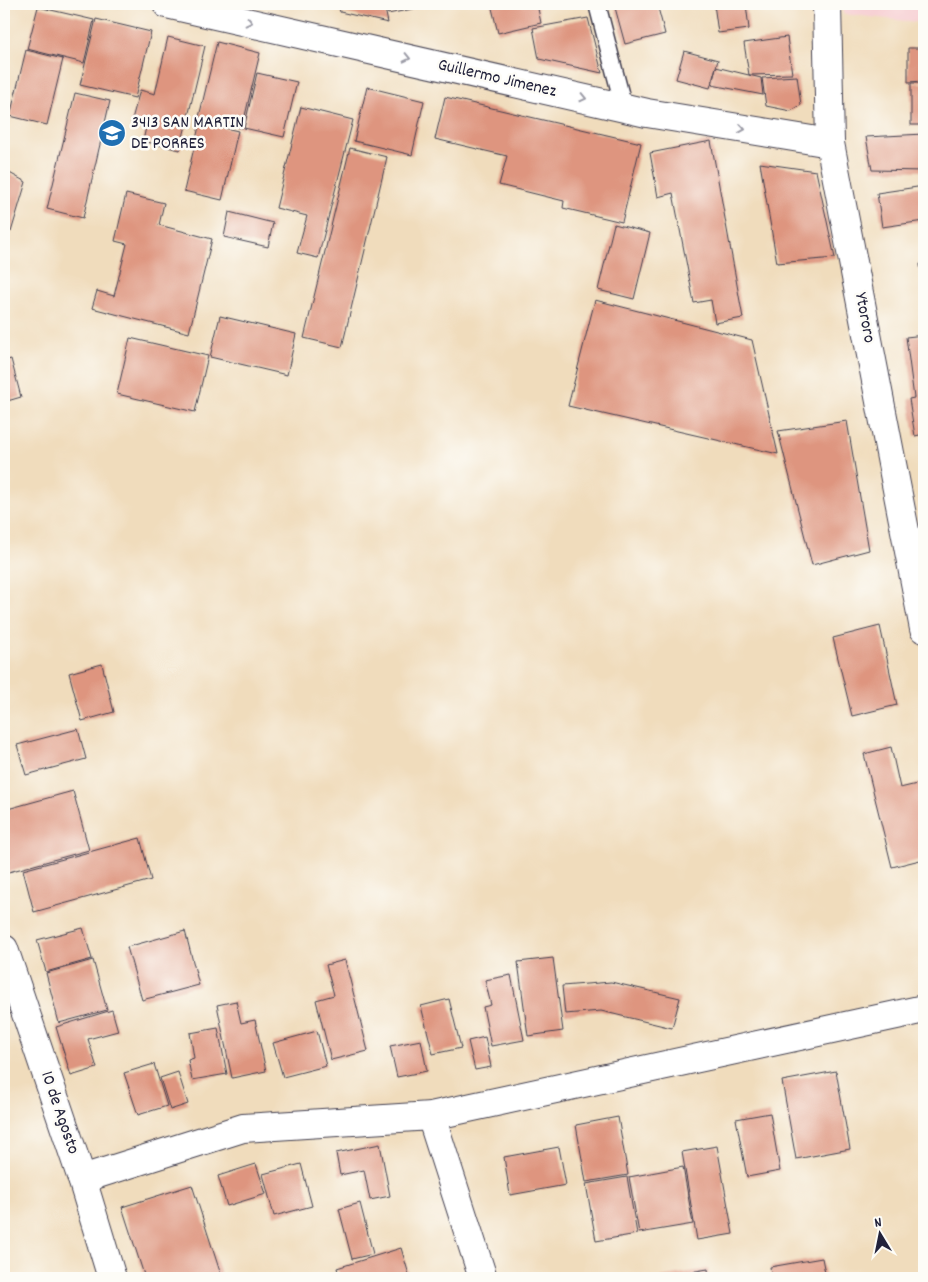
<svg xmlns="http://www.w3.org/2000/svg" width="928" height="1282" font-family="Dekko,sans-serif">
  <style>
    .built { fill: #f7cfd3 }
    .building { fill: #de957f }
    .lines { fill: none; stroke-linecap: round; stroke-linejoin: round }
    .lane-casing { stroke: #413e4e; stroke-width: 19 }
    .street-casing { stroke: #413e4e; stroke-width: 30 }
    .secondary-casing { stroke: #413e4e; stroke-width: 30 }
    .lane { stroke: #fff; stroke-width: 16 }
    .street { stroke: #fff; stroke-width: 28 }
    .secondary { stroke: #fff; stroke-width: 28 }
    .oneway { stroke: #9c9ca7 }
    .labels { text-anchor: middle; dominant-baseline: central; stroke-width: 5; stroke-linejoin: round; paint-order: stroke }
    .street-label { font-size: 18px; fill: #22223b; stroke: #fdfcf7 }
    .poi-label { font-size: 18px; fill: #22223b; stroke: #fdfcf7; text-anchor: start }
  </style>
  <rect width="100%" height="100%" fill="#fdfcf7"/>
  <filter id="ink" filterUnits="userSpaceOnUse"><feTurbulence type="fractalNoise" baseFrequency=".02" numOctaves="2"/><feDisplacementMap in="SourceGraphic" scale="10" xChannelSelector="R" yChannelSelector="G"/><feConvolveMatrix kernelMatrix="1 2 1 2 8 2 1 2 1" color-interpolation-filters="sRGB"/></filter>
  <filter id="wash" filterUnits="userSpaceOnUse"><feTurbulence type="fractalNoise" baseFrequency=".0096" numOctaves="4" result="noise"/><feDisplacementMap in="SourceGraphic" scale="20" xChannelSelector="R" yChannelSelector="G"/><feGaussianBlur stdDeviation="1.12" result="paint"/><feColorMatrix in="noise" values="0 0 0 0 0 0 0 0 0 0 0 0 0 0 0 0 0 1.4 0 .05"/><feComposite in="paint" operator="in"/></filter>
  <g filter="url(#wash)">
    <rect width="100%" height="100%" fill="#f0dcbc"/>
    <polygon class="built" points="843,4 924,4 924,23 843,14"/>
    <g id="blocks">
      <g class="building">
        <polygon points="338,4 384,4 388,23 340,12"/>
        <polygon points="385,4 432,4 432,5 388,14"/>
        <polygon points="491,4 537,4 541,23 498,33"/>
        <polygon points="614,4 657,4 665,34 625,44"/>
        <polygon points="714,4 746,4 749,29 718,33"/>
        <polygon points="38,7 94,20 84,63 27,49"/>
        <polygon points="588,18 602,73 539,59 533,28"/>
        <polygon points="96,19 151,32 135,98 80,85"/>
        <polygon points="168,37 205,46 180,150 143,141 146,127 131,123 140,90 155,94"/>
        <polygon points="787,37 792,74 749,75 744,43"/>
        <polygon points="217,42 260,53 242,128 199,117"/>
        <polygon points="908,48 924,48 924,81 908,82"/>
        <polygon points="26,50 63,59 47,125 10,116"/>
        <polygon points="684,51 718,60 710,88 676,79"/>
        <polygon points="716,67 761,78 763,95 712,85"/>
        <polygon points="257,73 297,82 284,137 244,128"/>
        <polygon points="797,76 801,105 791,111 766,106 762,78"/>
        <rect x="911" y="83" width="13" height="42"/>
        <polygon points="367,87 424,101 412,155 354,141"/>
        <polygon points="75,93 110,101 83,218 47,209"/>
        <polygon points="445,97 641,143 622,222 563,208 564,201 499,185 507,156 435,139"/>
        <polygon points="301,107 353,120 318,258 297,253 307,216 276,208"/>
        <polygon points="200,122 238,131 222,200 184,191"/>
        <polygon points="924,134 924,171 872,170 866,137"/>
        <polygon points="711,141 743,318 715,323 711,300 694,303 673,193 658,197 650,153"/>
        <polygon points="350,148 387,157 342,347 304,338"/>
        <polygon points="760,163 816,171 835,258 777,263"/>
        <polygon points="4,170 26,182 11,232 4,227"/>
        <polygon points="924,186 924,221 882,227 877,193"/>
        <polygon points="126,194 164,203 159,225 212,239 189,333 92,308 97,291 114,296 127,244 115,241"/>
        <polygon points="229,212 273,223 268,247 224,237"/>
        <polygon points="614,224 650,233 634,299 598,290"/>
        <polygon points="924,263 924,299 923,299 920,264"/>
        <polygon points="595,300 752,340 778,454 568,406"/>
        <polygon points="220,316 296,334 287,375 210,357"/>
        <polygon points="924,335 924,434 915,436 909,399 914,398 906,337"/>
        <polygon points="130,338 208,356 195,412 117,394"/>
        <polygon points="11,359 21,397 4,402 4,361"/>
        <polygon points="847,421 869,550 812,565 778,431"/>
        <polygon points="880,626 897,705 852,716 833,638"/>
        <polygon points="102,664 114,712 82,721 69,673"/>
        <polygon points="78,729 86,759 26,775 17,745"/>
        <polygon points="891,747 900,788 921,783 924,802 924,859 892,867 864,754"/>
        <polygon points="73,791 89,850 5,873 4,869 4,810"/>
        <polygon points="140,838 151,880 34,912 23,870"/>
        <polygon points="83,928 92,959 46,972 37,940"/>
        <polygon points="185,931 199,985 142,1000 127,947"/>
        <polygon points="553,958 563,1031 528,1036 518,962"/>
        <polygon points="93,960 107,1010 59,1023 46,973"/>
        <polygon points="345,960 368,1051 331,1060 316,1000 334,995 326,965"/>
        <polygon points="511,975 524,1040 491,1046 483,1007 491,1005 485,980"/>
        <polygon points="611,982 680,998 672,1028 601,1011 565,1014 562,986"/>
        <polygon points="449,999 461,1048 433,1054 421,1006"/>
        <polygon points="236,1001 241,1023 255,1020 266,1071 232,1078 217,1005"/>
        <polygon points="112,1010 118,1031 88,1039 97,1068 71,1076 56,1027"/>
        <polygon points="218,1028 227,1074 192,1080 188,1060 194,1058 190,1033"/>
        <polygon points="317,1031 326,1066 283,1077 273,1043"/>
        <polygon points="485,1037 491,1067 475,1070 468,1041"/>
        <polygon points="421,1040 427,1071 397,1077 390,1046"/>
        <polygon points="154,1064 167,1106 138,1115 124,1073"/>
        <polygon points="836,1071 850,1149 796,1159 782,1081"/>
        <polygon points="178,1072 188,1104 170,1110 160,1078"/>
        <polygon points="770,1113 780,1171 747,1177 736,1119"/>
        <polygon points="618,1117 628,1175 586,1182 576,1125"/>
        <polygon points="380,1144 390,1196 370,1200 364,1170 340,1175 336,1153"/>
        <polygon points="717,1146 733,1234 697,1240 682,1152"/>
        <polygon points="559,1147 566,1185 510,1195 504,1157"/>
        <polygon points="256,1164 266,1194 227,1206 218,1176"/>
        <polygon points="301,1164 312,1206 274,1216 263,1174"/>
        <polygon points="683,1167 693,1224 639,1233 629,1177"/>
        <polygon points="627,1177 637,1234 596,1241 586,1184"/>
        <polygon points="192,1185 222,1278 145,1278 122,1207"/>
        <polygon points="360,1203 373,1254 352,1259 339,1209"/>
        <polygon points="401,1248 410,1278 340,1278 337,1268"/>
        <polygon points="822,1258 826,1278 772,1278 770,1267"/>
        <polygon points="708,1269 709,1278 660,1278 660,1277"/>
      </g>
    </g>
  </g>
  <g filter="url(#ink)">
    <use href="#blocks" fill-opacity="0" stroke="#413e4e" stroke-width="1"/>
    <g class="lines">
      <g class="lane-casing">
        <polyline id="lane" points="597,4 624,108"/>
      </g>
      <g class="street-casing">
        <g id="street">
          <polyline points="167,4 647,113 830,143"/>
          <polyline points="431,1116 483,1278"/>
          <polyline points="82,1179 243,1128 431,1116 924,1009"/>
        </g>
      </g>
      <g class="secondary-casing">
        <g id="secondary">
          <polyline points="827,4 830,143 924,629"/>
          <polyline points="4,949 82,1179 112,1278"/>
        </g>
      </g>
      <use href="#lane" class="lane"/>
      <use href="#street" class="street"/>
      <use href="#secondary" class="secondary"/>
    </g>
    <defs><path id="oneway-chevron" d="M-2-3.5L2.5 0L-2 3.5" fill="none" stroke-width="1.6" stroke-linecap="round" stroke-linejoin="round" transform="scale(1.25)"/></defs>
    <g class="oneway">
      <use href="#oneway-chevron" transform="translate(249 22) rotate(13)"/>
      <use href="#oneway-chevron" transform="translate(407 58) rotate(13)"/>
      <use href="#oneway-chevron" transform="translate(583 98) rotate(13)"/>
      <use href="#oneway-chevron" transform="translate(742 129) rotate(9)"/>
    </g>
  </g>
  <defs>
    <g id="school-disc" transform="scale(1.4375)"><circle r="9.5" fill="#1f6fb2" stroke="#fdfcf7"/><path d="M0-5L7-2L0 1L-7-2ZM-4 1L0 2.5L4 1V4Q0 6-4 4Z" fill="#fff"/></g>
  </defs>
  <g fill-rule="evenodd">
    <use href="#school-disc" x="112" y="133"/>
  </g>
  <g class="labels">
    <g class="street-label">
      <text transform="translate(497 79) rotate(13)">Guillermo Jimenez</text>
      <text transform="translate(864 318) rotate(79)">Ytororo</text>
      <text transform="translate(59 1113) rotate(71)">10 de Agosto</text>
    </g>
    <g class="poi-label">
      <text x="131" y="123">3413 SAN MARTIN<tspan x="131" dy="21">DE PORRES</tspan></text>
    </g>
  </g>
  <rect width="928" height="1282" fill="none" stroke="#fdfcf7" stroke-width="20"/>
  <g transform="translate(880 1234) rotate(350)" stroke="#fdfcf7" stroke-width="4" paint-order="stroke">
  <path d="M0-4L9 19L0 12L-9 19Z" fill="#22223b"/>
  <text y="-8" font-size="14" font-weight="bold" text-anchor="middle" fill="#22223b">N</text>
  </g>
</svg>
